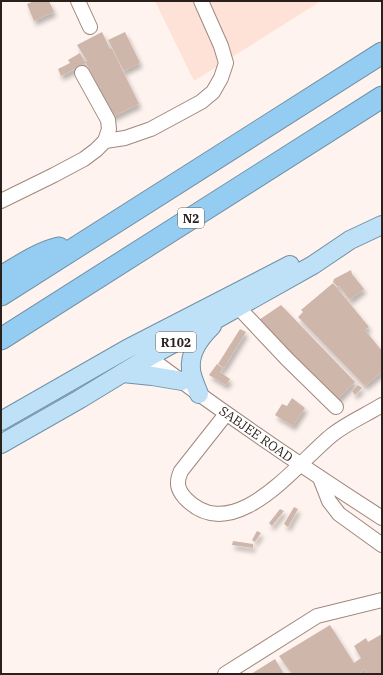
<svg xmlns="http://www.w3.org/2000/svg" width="383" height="675" font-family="'IBM Plex Serif',serif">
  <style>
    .built { fill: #fee2d7 }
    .building { fill: #cfb6ab; filter: url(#shadow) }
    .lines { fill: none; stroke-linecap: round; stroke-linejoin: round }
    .minor-casing { stroke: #a0887e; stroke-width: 16 }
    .major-casing { stroke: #7091a7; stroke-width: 20 }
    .highway-casing { stroke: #7091a7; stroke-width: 23 }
    .minor { stroke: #fff; stroke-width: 14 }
    .major { stroke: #bfe1f7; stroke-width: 18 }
    .highway { stroke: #95cdf2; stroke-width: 21 }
    .labels { text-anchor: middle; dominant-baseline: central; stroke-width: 3.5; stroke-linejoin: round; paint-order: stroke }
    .shield { fill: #fff; stroke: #6a6461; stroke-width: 1 }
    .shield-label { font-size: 12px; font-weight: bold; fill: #2a211d }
    .street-label { font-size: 13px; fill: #2a211d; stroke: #fff }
  </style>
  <defs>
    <filter id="shadow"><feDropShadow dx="2.5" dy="4.5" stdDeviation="2" flood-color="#0004"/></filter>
  </defs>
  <rect width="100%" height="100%" fill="#fef3ee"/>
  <polygon class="built" points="155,1 321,1 194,81"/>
  <g class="building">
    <polygon points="34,1 49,1 54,12 34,21 27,4"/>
    <polygon points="102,32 110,49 112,49 139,104 112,117 86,63 61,76 58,69 70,63 68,60 80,53 85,62 87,61 77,45"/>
    <polygon points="125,32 140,63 124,71 108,40"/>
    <polygon points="351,270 352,274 364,289 350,300 339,286 338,287 333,282 334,279"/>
    <polygon points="333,283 369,327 365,330 382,351 382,372 365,386 298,317 303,312 301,310"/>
    <polygon points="281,305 355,382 335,402 256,322"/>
    <polygon points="240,329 246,332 224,368 218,364"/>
    <polygon points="217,364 223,368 220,372 230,379 226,385 209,375"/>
    <polygon points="358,385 362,388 355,395 352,391"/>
    <polygon points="292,398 305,408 293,426 275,415 282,404 287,406"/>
    <polygon points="294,507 298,509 288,527 284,524"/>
    <polygon points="280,509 284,511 272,526 269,523"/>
    <polygon points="257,531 261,533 255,542 252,540"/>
    <polygon points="233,541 253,544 253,548 232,545"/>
    <polygon points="330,625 354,663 361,658 354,646 366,638 368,642 382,634 382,674 368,674 365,669 358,674 292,674 279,656"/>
    <polygon points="275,659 284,674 251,674"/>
  </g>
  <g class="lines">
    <g class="minor-casing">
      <g id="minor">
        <polyline points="78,1 90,27"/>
        <polyline points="105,141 125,138 151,129 201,102 213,92 221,78 226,63 221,46 201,1"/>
        <polyline points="1,201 54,175 84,159 96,150 105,141 109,129 108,120 82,73"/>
        <polyline points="238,307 287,359 336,407"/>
        <path d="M142 352C220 411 300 465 382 518"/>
        <path d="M226 414 181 471C176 482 177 489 185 498 234 549 297 463 332 435 347 423 366 415 382 405"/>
        <polyline points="320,478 329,501 339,514 382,545"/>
        <polyline points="225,674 317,616 382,600"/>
      </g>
    </g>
    <g class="major-casing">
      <g id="major">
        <polyline points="123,373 152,376 182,381"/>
        <path d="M199 394C196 386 192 378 191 370 189 352 200 338 212 326"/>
        <polyline points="1,421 127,349 290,265"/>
        <polyline points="1,444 80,399 149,357 313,265 350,240 382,225"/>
      </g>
    </g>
    <g class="highway-casing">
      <g id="highway">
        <path d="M1 277C20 266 38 253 59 248"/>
        <polyline points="1,295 382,53"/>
        <polyline points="1,339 382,97"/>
      </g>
    </g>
    <use href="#minor" class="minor"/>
    <use href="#major" class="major"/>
    <use href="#highway" class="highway"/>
  </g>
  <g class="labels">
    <g class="shield">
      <rect x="178" y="208" width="26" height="20" rx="3"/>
      <rect x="156" y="332" width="40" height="20" rx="3"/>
    </g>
    <g class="shield-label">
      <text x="191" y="218">N2</text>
      <text x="176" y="342">R102</text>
    </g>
    <g class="street-label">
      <text transform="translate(256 434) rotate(35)">SABJEE ROAD</text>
    </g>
  </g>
  <rect width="383" height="675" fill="none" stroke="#2a211d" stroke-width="4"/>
</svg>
